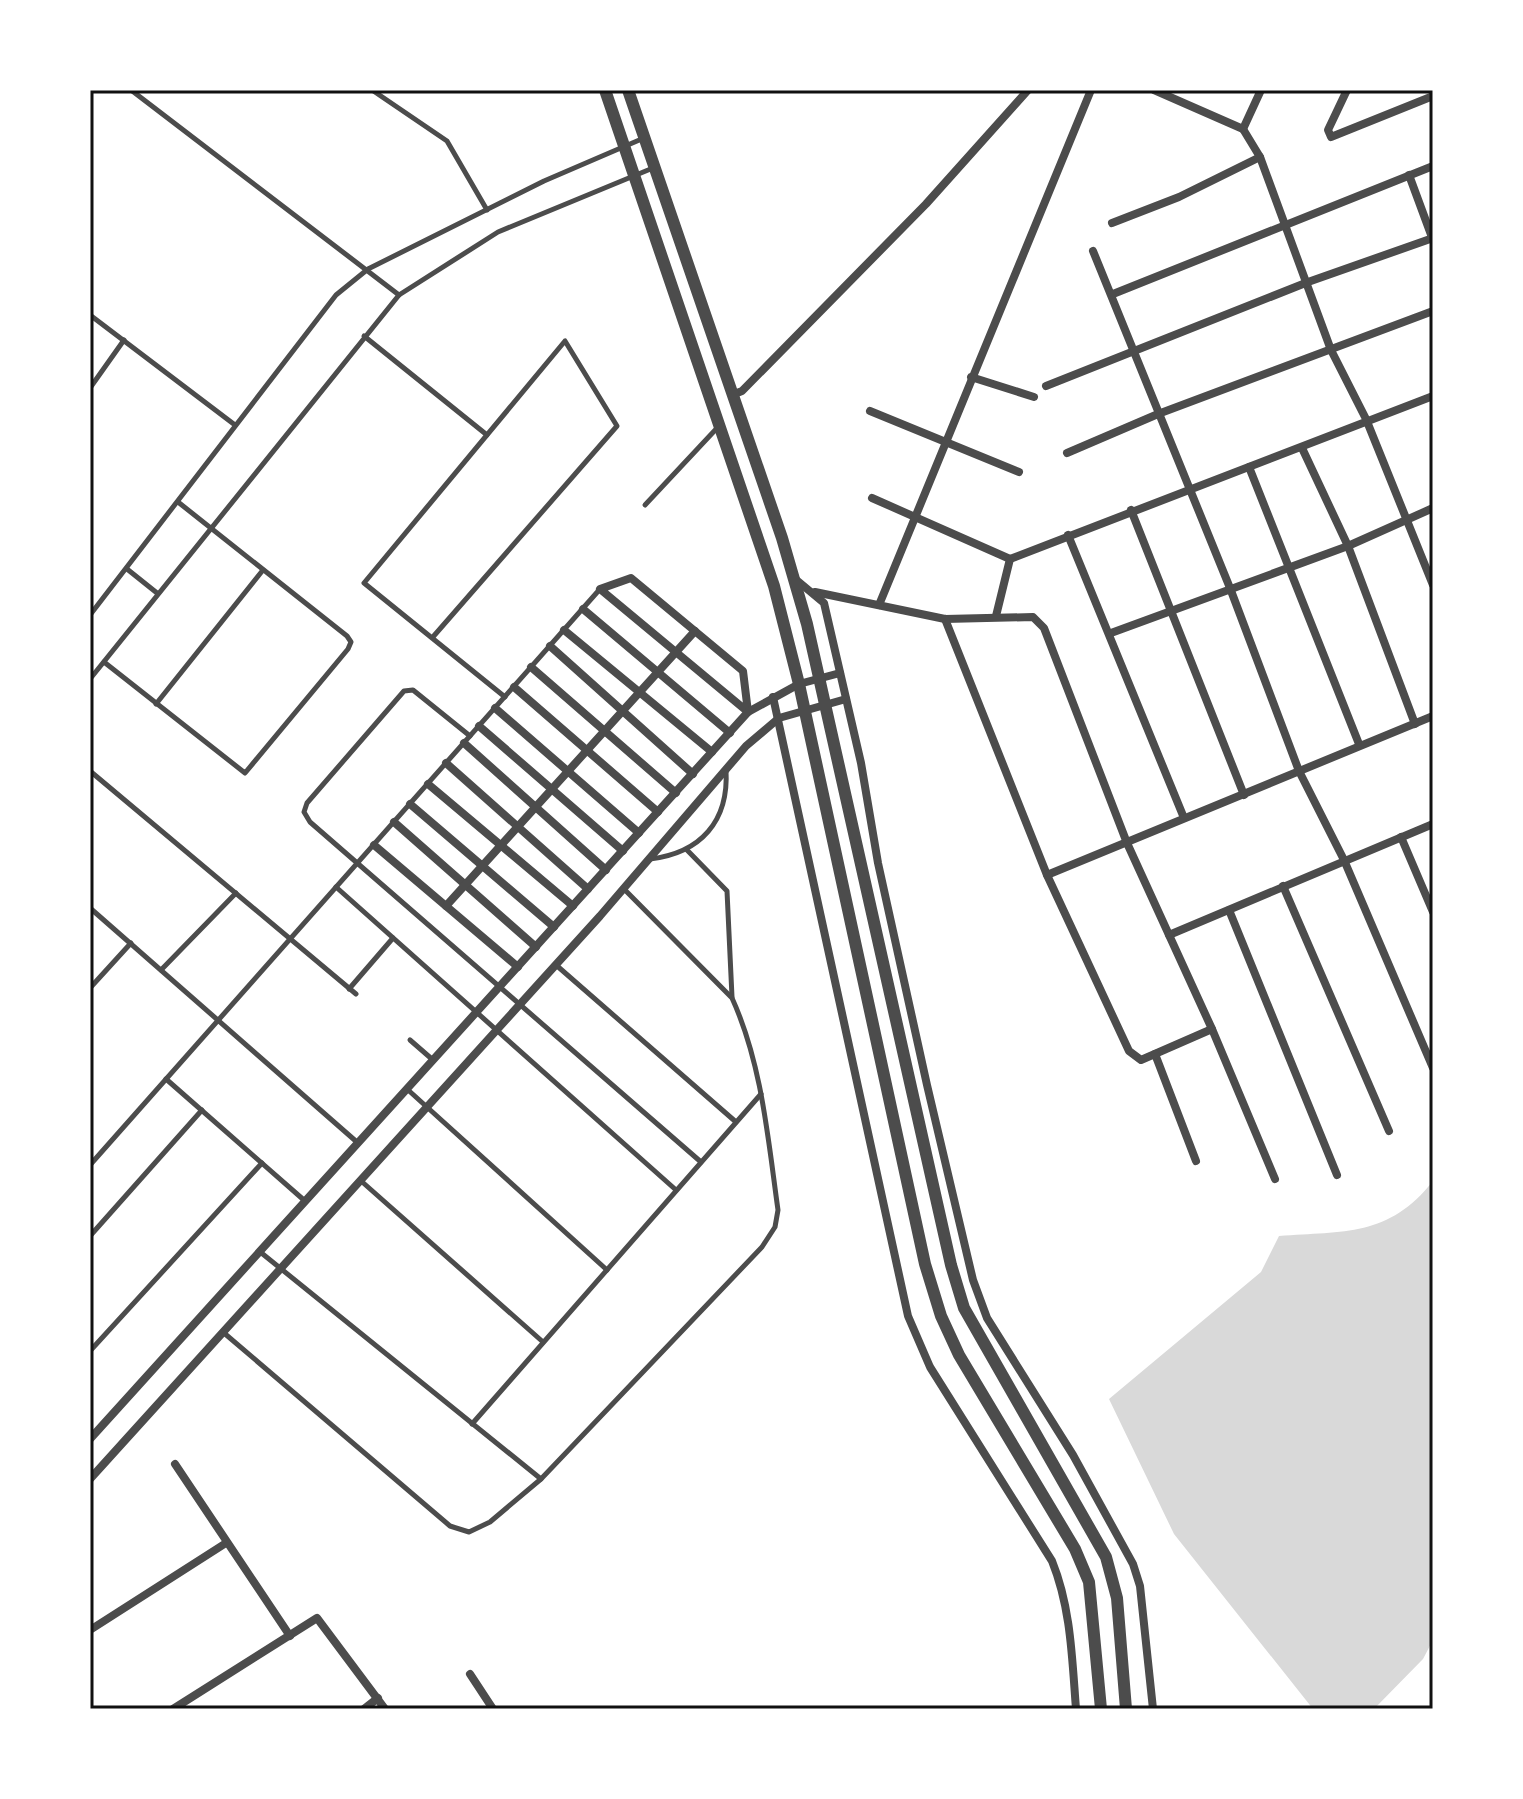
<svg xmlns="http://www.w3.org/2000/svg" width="1523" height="1799" font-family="Karla,sans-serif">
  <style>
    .water { fill: #d9d9d9 }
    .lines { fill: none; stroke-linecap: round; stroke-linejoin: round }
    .service { stroke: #4c4c4c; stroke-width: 5 }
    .minor { stroke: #4c4c4c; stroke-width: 8 }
    .tertiary { stroke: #4c4c4c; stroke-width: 12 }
    .neatline { fill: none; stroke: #111; stroke-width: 3 }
  </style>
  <rect width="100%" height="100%" fill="#fff"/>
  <path class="water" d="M1433 1181V1640L1423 1659 1374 1709H1313L1174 1534 1109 1399 1261 1272 1279 1236C1344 1231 1389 1237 1433 1181Z"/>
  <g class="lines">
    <g class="service">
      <polyline points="131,90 399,295"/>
      <polyline points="372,90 447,141 487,210"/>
      <polyline points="90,315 235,425"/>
      <polyline points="364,336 487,435"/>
      <polyline points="90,388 124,340"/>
      <polyline points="645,505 718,427"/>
      <polyline points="127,569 157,593"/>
      <polyline points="90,615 336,295 368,269 544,181 644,138"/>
      <polyline points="432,638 617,426 565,341 364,583 505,697"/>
      <polyline points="104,662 245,773 348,649 351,642 347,636 178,502"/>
      <polyline points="90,679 399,295 498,232 653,168"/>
      <polyline points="156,704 263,570"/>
      <polyline points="470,736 413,690 404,691 307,803 304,812 310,822 701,1162"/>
      <polyline points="90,771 356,994"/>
      <polyline points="687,850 727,891 732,997"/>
      <path d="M650 859C701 853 729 821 726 770"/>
      <polyline points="336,887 676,1190"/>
      <polyline points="90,908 358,1143"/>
      <polyline points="556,965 736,1122"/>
      <polyline points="161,970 236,893"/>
      <polyline points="90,988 131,943"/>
      <polyline points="349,989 393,938"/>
      <polyline points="410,1040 433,1060"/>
      <polyline points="166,1079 305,1201"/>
      <polyline points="407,1089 607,1270"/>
      <polyline points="90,1165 600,589"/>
      <polyline points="360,1180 543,1342"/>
      <polyline points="90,1236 202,1110"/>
      <polyline points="259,1251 541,1479"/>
      <path d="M224 1333 450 1526 469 1532 490 1522 541 1479 762 1247 775 1227 778 1210C768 1139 762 1064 732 998L624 889"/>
      <polyline points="90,1351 262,1163"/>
      <polyline points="472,1424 761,1094"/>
    </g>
    <g class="minor">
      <polyline points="1154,90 1243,129 1261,90"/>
      <polyline points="1347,90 1328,130 1331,137 1433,96"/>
      <polyline points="1243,129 1260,157 1331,350 1366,419 1433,585"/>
      <polyline points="1409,175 1433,240"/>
      <polyline points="1112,223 1179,197 1260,157"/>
      <polyline points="1093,251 1230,588 1299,771 1344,860 1433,1068"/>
      <polyline points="1113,294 1433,166"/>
      <polyline points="971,377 1034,397"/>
      <polyline points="1046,386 1308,282 1433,238"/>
      <polyline points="732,395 742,391 926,204 1028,90"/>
      <polyline points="870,411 1019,472"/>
      <polyline points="1302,448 1348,546 1415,724"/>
      <polyline points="1067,453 1158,414 1433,311"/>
      <polyline points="1249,467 1359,744"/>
      <polyline points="872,498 1010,559 996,616"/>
      <polyline points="1131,510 1244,795"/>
      <polyline points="1068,535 1184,818"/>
      <polyline points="1010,559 1433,396"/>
      <polygon points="631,578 743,671 748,712 600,589"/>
      <polyline points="794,578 824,603 861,763 878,863 927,1085 973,1280 987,1318 1073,1455 1133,1564 1140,1586 1153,1709"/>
      <polyline points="815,592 945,619 1033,617 1044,628 1127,843 1212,1029 1275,1179"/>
      <polyline points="879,605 1091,90"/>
      <polyline points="583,609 730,733"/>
      <polyline points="945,619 1047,875 1129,1051 1141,1060 1212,1029"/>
      <polyline points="564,630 712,752"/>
      <polyline points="1111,633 1348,546 1433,508"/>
      <polyline points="550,646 693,774"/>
      <polyline points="531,667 676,793"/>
      <polyline points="514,687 658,812"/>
      <path d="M773 697 908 1316 930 1367 1052 1561C1071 1608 1072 1658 1076 1709"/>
      <polyline points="495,708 639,833"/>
      <polyline points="479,726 623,851"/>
      <polyline points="464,743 606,870"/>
      <polyline points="446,763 588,889"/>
      <polyline points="428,784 573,906"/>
      <polyline points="410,804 554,927"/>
      <polyline points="394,822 536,947"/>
      <polyline points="1401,837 1433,912"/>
      <polyline points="374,845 518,967"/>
      <polyline points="1047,875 1433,716"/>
      <polyline points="1283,886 1389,1131"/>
      <polyline points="446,906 695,631"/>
      <polyline points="1229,910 1337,1175"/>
      <polyline points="1169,935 1433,824"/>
      <polyline points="1155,1054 1196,1161"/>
      <polyline points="90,1439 748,712 799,684 840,673"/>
      <polyline points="175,1464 290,1636"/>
      <polyline points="90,1479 600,916 746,746 779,718 846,699"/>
      <polyline points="90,1630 226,1543"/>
      <polyline points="470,1674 493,1709"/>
      <polyline points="173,1709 317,1618 385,1709"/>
      <polyline points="364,1709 378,1698"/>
    </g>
    <g class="tertiary">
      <polyline points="605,90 774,586 799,684 925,1264 941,1316 959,1355 1075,1549 1089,1582 1101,1709"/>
      <polyline points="628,90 782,538 807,624 951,1265 964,1308 1106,1557 1117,1598 1126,1709"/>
    </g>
  </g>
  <rect width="1523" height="1799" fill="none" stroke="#ffffff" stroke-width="184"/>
  <rect x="92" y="92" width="1339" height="1615" class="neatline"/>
</svg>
